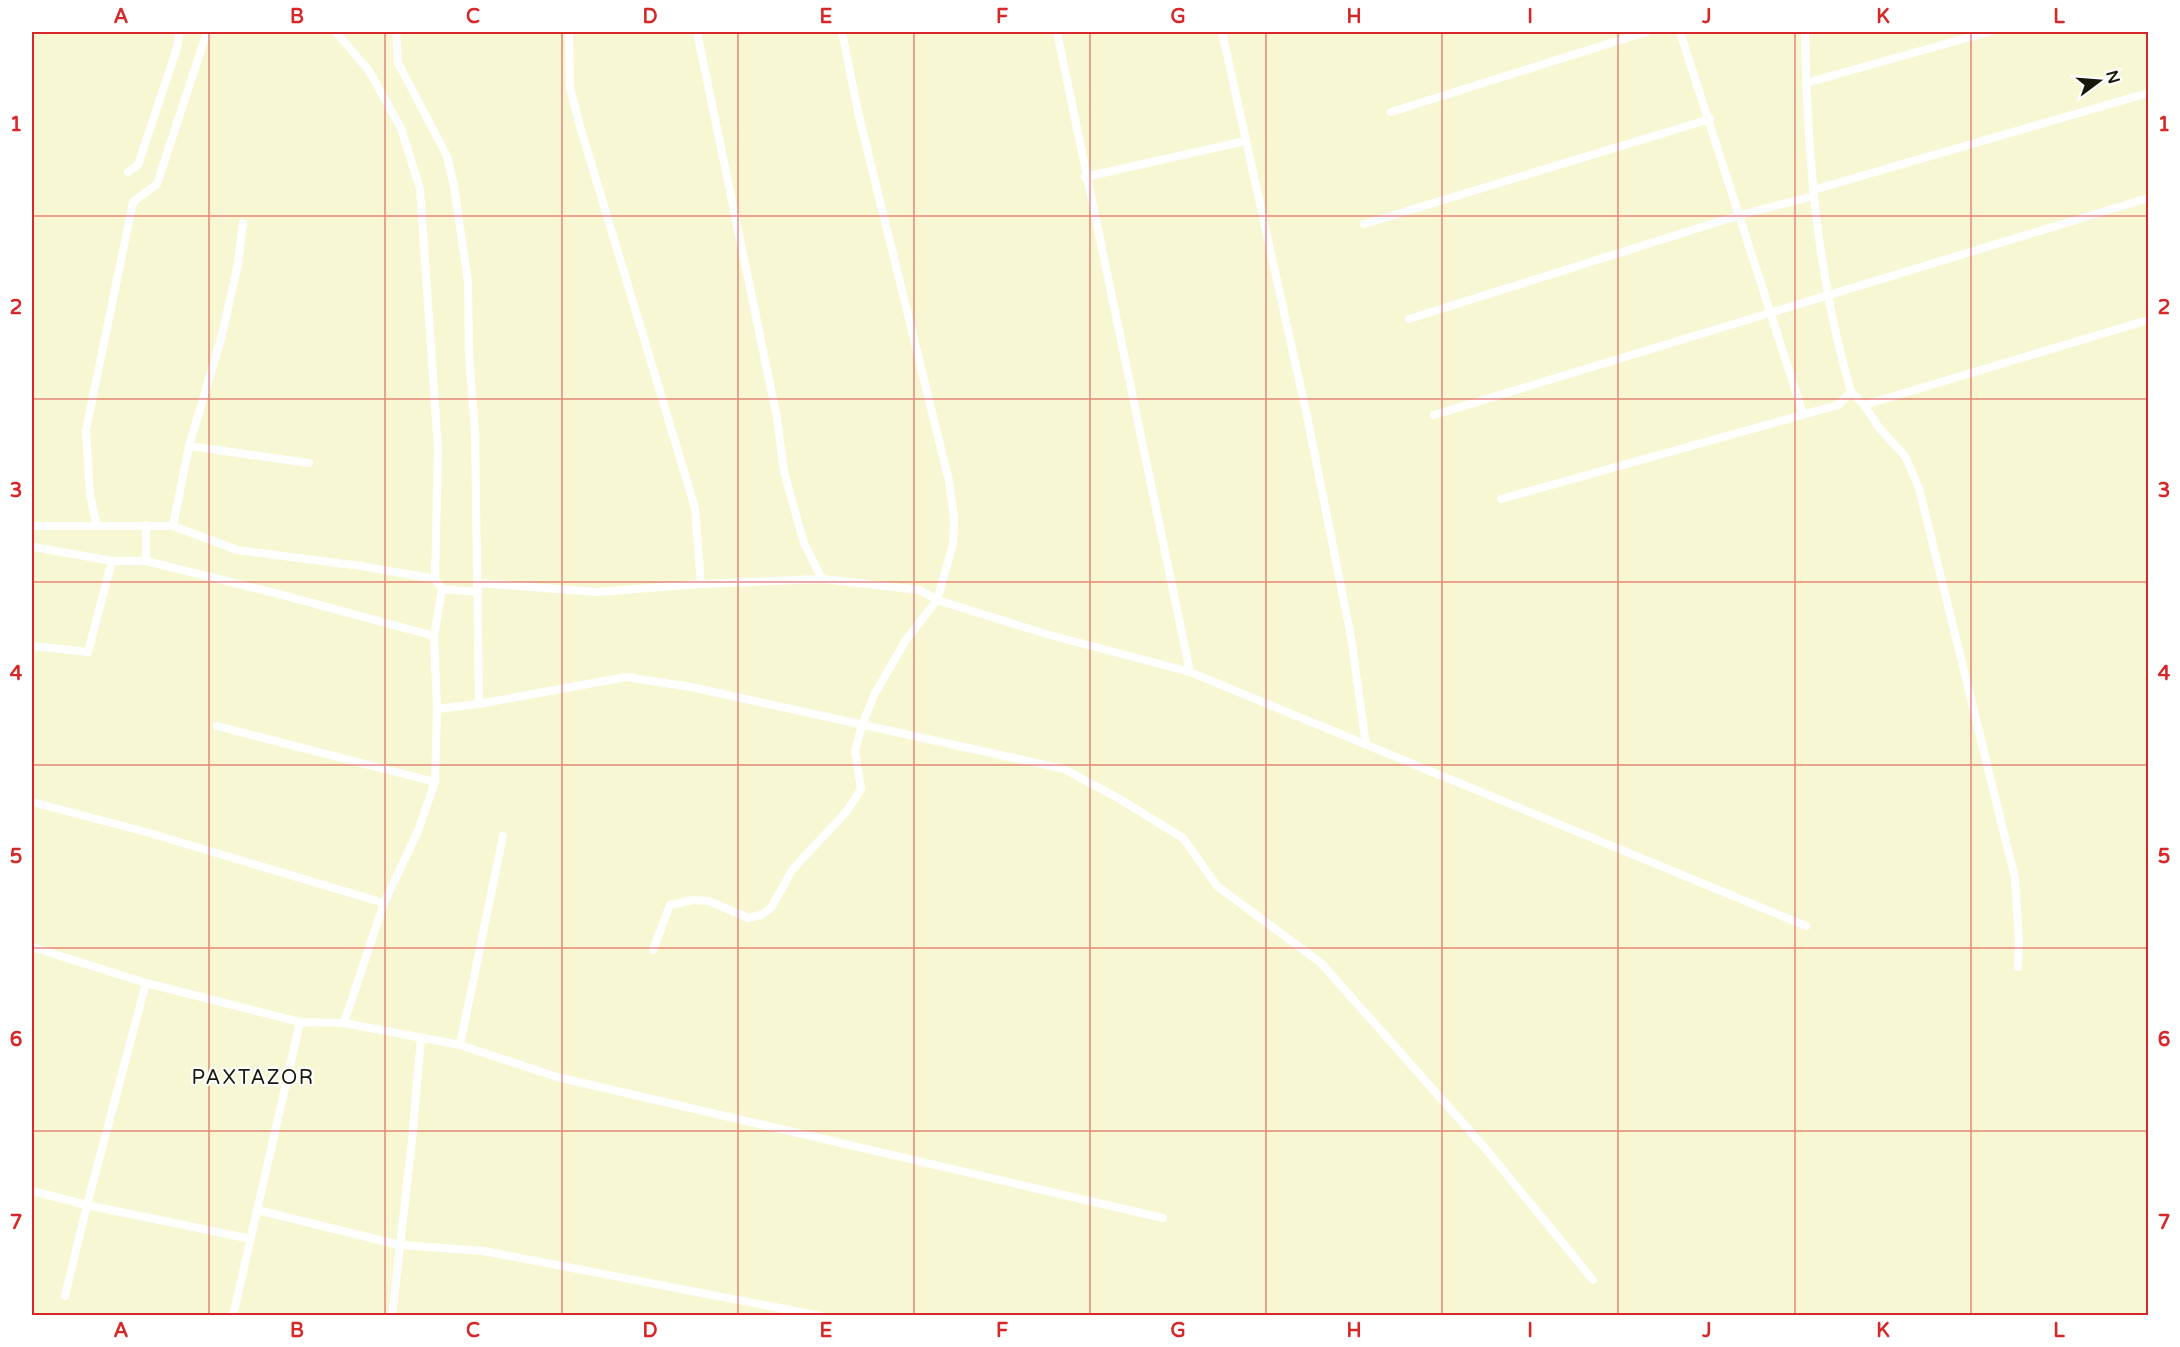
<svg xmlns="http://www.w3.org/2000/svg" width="2180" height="1347" font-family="'Varela Round',sans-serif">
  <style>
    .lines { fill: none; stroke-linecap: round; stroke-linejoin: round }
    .street { stroke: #fff; stroke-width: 8 }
    .grid { fill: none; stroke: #d62828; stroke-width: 1.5; stroke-opacity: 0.55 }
    .labels { text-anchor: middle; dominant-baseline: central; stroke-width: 4.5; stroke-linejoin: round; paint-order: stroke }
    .quarter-label { font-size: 20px; letter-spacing: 1.5px; fill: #18180b; stroke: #fff }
    .neatline { fill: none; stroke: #d62828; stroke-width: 2 }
    .grid-label { font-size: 20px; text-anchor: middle; font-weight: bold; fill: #d62828 }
  </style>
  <rect width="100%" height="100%" fill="#f7f8d3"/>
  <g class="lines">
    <g class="street">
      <polyline points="336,32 369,71 401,128 420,189 438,449 435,579 442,589 434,636 437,709 435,782 418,831 384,903 344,1023"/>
      <polyline points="396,32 398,63 447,156 454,186 468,282 469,355 475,431 479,704"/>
      <polyline points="569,32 570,88 580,126 695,508 701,584"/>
      <polyline points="697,32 777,418 784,472 804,543 822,579"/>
      <polyline points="1057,32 1190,672"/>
      <polyline points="1222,32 1307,416 1351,637 1366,745"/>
      <polyline points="1680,32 1803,414"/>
      <path d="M1805 32C1807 153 1817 276 1851 392"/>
      <polyline points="1806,83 1988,32"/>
      <polyline points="1391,112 1646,32"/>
      <polyline points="128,172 138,165 177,48 180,32"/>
      <polyline points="1085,177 1245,141"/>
      <polyline points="1813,190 2148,93"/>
      <polyline points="1364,224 1710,119"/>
      <polyline points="1409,319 1740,215 1814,196"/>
      <polyline points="1864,405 1880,429 1905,456 1919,488 2015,878 2019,942 2018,967"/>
      <polyline points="1434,415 2148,198"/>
      <polyline points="189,446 309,463"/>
      <polyline points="1501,499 1838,405 1851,392 1864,405 2148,320"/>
      <polyline points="146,525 146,561"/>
      <polyline points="32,526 173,526 237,550 361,566 435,579"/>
      <polyline points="97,526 90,495 86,430 133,202 157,184 207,32"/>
      <polyline points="173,526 189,446 221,339 238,264 243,223"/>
      <polyline points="34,547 112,561 146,561 275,593 434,636"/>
      <polyline points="479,583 597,592 701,584 822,579 920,590 937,600 1046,634 1190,672 1806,926"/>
      <polyline points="442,589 478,592"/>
      <polyline points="32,646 88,652 112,561"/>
      <polyline points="437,709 479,704 626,677 691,687 1064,769 1118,798 1183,838 1217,886 1321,963 1485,1148 1593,1280"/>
      <polyline points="217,726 435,782"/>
      <polyline points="32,802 146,832 384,903"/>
      <polyline points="32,947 146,983 300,1022 344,1023 460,1045 557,1077 1163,1218"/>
      <polyline points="653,950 670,905 693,900 709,901 748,918 761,915 771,908 792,870 847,811 861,789 855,751 862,725 875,693 906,640 937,600 953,544 954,518 949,481 858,112 842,32"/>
      <polyline points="460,1045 503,836"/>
      <polyline points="32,1191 87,1205 251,1239"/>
      <polyline points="257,1210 400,1245 484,1251 821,1316"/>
      <polyline points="65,1296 87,1205 146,983"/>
      <polyline points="233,1316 300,1022"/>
      <polyline points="392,1316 412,1140 421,1038"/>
    </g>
  </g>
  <path class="grid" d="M209 32V1316M385 32V1316M562 32V1316M738 32V1316M914 32V1316M1090 32V1316M1266 32V1316M1442 32V1316M1618 32V1316M1795 32V1316M1971 32V1316M32 216H2148M32 399H2148M32 582H2148M32 765H2148M32 948H2148M32 1131H2148"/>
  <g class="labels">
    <g class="quarter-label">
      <text x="253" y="1078">PAXTAZOR</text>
    </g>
  </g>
  <rect width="2180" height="1347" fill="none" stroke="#ffffff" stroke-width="66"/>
  <g transform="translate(2099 81) rotate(74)" stroke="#ffffff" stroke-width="4.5" paint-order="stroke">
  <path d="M0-4.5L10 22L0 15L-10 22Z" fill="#18180b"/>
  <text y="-9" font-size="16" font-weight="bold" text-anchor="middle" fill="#18180b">N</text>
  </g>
  <rect x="33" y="33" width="2114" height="1281" class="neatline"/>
  <g class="grid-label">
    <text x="121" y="23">A</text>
    <text x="297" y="23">B</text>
    <text x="473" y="23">C</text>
    <text x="650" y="23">D</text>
    <text x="826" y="23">E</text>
    <text x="1002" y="23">F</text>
    <text x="1178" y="23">G</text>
    <text x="1354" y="23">H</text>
    <text x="1530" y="23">I</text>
    <text x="1707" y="23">J</text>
    <text x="1883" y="23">K</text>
    <text x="2059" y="23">L</text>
    <text x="16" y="131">1</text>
    <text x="2164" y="131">1</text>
    <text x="16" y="314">2</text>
    <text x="2164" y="314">2</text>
    <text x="16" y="497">3</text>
    <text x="2164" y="497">3</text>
    <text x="16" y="680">4</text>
    <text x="2164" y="680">4</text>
    <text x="16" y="863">5</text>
    <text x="2164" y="863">5</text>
    <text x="16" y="1046">6</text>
    <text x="2164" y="1046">6</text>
    <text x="16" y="1229">7</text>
    <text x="2164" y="1229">7</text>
    <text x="121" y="1337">A</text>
    <text x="297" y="1337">B</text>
    <text x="473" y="1337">C</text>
    <text x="650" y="1337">D</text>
    <text x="826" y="1337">E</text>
    <text x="1002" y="1337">F</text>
    <text x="1178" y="1337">G</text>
    <text x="1354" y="1337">H</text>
    <text x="1530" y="1337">I</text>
    <text x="1707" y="1337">J</text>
    <text x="1883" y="1337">K</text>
    <text x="2059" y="1337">L</text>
  </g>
</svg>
